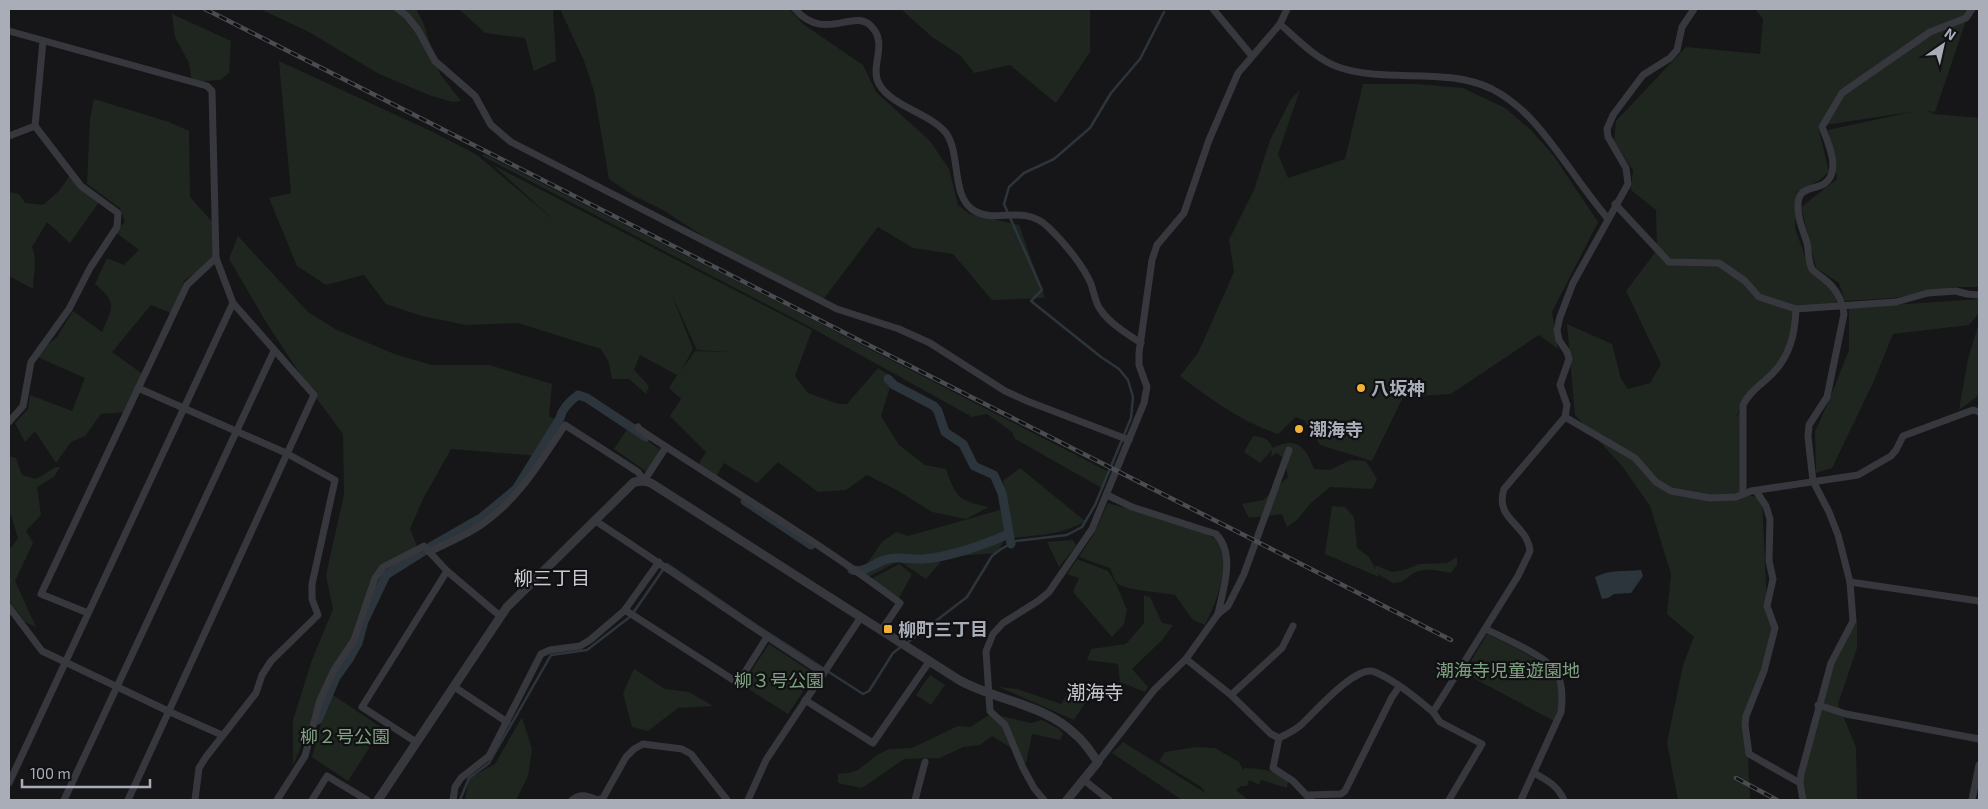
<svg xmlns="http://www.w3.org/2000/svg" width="1988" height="809" font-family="'Exo 2','Noto Sans JP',sans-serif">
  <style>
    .green { fill: #1e261f; fill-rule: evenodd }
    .water { fill: #2c353c }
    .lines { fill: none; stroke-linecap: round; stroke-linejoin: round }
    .stream { stroke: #2c353c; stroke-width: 2.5 }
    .canal { stroke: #2c353c; stroke-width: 9 }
    .minor { stroke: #37383d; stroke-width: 7 }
    .tertiary { stroke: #37383d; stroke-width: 9 }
    .rail-casing { stroke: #4a4c52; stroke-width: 4.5 }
    .rail { stroke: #111113; stroke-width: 2.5; stroke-dasharray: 8; stroke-linecap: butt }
    .poi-dot { fill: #f2b134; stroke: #111113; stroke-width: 2 }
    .labels { text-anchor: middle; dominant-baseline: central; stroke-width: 4.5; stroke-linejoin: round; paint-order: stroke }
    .poi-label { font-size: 18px; font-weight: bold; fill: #a8adb8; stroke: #111113; text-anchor: start }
    .park-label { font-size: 18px; fill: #7fa381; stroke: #111113 }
    .neighbourhood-label { font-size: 19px; fill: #c9ccd4; stroke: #111113 }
  </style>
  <rect width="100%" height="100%" fill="#161618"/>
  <g class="green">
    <polygon points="260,9 416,9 423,22 440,74 461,101 452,102 429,95 379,74 309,32"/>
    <polygon points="459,9 553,9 556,61 534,71 525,38 485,33"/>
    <polygon points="560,9 789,9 803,24 863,65 876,92 930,141 949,169 958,205 970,214 1019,225 1045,298 992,300 953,254 913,248 878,227 822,301 732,255 663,210 634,196 609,179 594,91 584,61"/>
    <polygon points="901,9 1090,9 1090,52 1056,103 1010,65 974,73 961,56 932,37"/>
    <polygon points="1755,9 1970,9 1935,112 1927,111 1934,114 1979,118 1979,287 1954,287 1893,298 1845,301 1839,283 1816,268 1801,207 1837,179 1828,130 1911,112 1818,126 1829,172 1820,180 1797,192 1795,228 1810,271 1833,289 1837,302 1796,309 1785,354 1741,405 1735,420 1743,405 1743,493 1762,499 1767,606 1773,632 1746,716 1750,800 1678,800 1667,743 1683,665 1694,637 1667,614 1671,574 1650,506 1622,466 1575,415 1567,324 1612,344 1621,379 1628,389 1650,383 1661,364 1626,291 1657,250 1656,210 1631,190 1633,170 1614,142 1616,121 1686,47 1760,54 1763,19"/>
    <polygon points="172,14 231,41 229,73 220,80 192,82 189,63 175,37"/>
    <path d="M279 61 433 132 477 155 555 221 493 165 812 330 795 376 808 393 838 404H847L878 368 893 377 881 416 899 445 925 465 946 469C956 498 959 501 989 507L966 519 932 512 897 490 867 475 846 490 818 492 778 462 757 483 724 463 716 477 697 467 706 452 670 416 681 399 669 388 677 375 640 355 634 370 649 386 646 394 629 379H612L609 363 601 349 518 323 466 325 422 316 386 304 364 275 326 285 297 266 269 198 291 193ZM672 295 697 350 725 352 695 351 681 371 693 349Z"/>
    <path d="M1363 84H1416L1463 88 1505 108 1530 129 1553 155 1598 222 1552 312 1558 349 1539 335 1451 394 1403 397 1372 461 1320 445 1305 421 1296 417 1278 434C1241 422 1211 399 1180 376L1198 353 1234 272 1229 240 1254 190 1270 140 1291 99 1300 90 1278 154 1288 178 1345 159Z"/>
    <path d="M94 99 169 122 189 131 190 197 214 224 216 258 184 281 173 314 151 305 112 352 144 375 127 412 101 414 85 436 71 442 56 463 35 431 25 442 15 423 28 409 30 395 72 411 85 378 35 356 57 337 73 311 102 332C113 306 118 304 95 284L107 258 124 265 139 250 114 231 125 222 120 208 87 184 90 118Z"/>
    <polygon points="484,154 784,305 1109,472 1102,488 1015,439 1012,432 987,414 972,417 810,327 482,156"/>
    <path d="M71 173 99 202 70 243 47 222 32 247C38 261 33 274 33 289L9 276V192L19 194 25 203 43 205 60 190Z"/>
    <polygon points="238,236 308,312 337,330 397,355 432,365 489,365 552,384 549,416 560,423 539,456 451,449 423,499 410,529 418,549 378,574 356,634 328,683 293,765 293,720 312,660 333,609 326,575 344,495 343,434 314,395 266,322 229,259"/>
    <polygon points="1979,299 1979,313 1969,325 1893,334 1873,383 1832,468 1816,473 1815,432 1830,398 1849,350 1849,308"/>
    <polygon points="1979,323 1979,395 1959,410 1968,359"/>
    <polygon points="628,428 661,450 647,472 614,449"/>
    <path d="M1253 436C1264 437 1268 439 1273 448 1296 436 1306 446 1314 469L1330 470 1350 460 1366 461 1377 479 1372 489 1330 487 1310 504 1297 520 1287 527 1282 514 1249 518 1242 504 1263 500 1288 477 1284 458 1276 453 1271 457 1272 450 1260 463 1244 452Z"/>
    <polygon points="9,456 16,458 22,475 36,479 56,467 60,467 54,477 37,487 41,515 26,531 33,543 15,581 36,627 25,622 9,600 9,551 18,538 9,509"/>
    <path d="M1020 468 1085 521C1063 535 1038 535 1012 538L1003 481Z"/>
    <path d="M1108 503C1127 509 1207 528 1217 541 1234 561 1215 605 1205 625L1193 620 1175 595C1162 592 1126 591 1117 583 1114 580 1112 572 1110 568L1079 557 1093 535Z"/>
    <path d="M1332 506 1345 507 1354 517 1357 548 1369 557 1376 570 1375 565 1392 572 1404 570 1420 564 1447 563 1457 557V565L1451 573C1440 571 1424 567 1414 573 1406 578 1404 583 1393 583L1378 574 1379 577 1325 554Z"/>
    <polygon points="1000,510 1007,536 996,553 945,557 926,579 899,561 866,578 860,574 882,542 896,532 908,536"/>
    <polygon points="1073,540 1076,546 1059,567 1047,542"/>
    <polygon points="1077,559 1108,571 1116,584 1127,610 1124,624 1112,637 1073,592 1079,578 1067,574"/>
    <polygon points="899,564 912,574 898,600 869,580"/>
    <polygon points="1144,595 1150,597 1162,623 1173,625 1162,640 1132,669 1148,687 1145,692 1120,682 1118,664 1087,660 1091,649 1126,644 1144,623"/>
    <polygon points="1857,620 1857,648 1838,704 1856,747 1857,800 1806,800 1800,783 1831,663"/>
    <path d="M1487 634C1523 653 1577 668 1554 721L1464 673Z"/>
    <polygon points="769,644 815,674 788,714 742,685"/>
    <polygon points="634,669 665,689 689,692 713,706 678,708 648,731 632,727 623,693"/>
    <polygon points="930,675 945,685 931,705 916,695"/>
    <polygon points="1074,683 1091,694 1074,720 999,687 1017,689 1061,704"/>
    <polygon points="333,695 382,728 348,781 312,757 324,713"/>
    <polygon points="991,714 1031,723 1042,720 1059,729 1063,734 1060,740 1032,734 1026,764 1016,751 992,736 980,745 963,747 940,758 904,759 862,788 838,783 838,774 849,773 858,770 877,755 889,749 912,748 958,726 970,727"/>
    <polygon points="522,717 532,749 528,776 516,800 465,800 469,778 495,764"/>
    <path d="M1123 742 1207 794 1200 786 1159 761 1165 752 1196 747 1215 748 1239 762 1243 770 1245 768C1264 769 1272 770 1288 780L1287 788 1261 780 1259 785 1249 780 1247 786H1241L1236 790 1248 800H1182L1112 753Z"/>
  </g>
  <path class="water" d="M1641 570 1643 576 1631 593 1614 594 1608 598 1602 599 1595 577C1612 569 1623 572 1641 570Z"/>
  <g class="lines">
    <g class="stream">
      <polyline points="907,643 967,597 992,556 1001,549 1016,541 1067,535 1082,527 1095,505 1131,418 1133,397 1128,380 1119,369 1101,357 1031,301 1042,290 1004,204 1009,187 1024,173 1054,159 1090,128 1111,93 1140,59 1164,12"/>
      <polyline points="460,800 469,778 489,763 551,655 587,650 631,616 667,564 756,625 863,694 869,691 893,653 902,646"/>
    </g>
    <g class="canal">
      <polyline points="888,379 894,385 934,406 938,411 945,432 963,444 974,466 994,475 1002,493 1011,544"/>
      <polyline points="745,501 811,545"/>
      <path d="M852 570C867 573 874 562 888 559 900 556 911 560 923 559 952 557 983 545 1009 534"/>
      <path d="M318 720 336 677 349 659 358 643 364 621 386 575 432 546 481 518 516 489 560 418C562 408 570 401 578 395L587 398 646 437"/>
    </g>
    <g class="minor">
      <polyline points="398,9 407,16 418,30 435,61 475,96 491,125 511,142 837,309 899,329 930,343 1005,391 1027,401 1129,440"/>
      <path d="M795 9C824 43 854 8 871 26 889 44 869 66 879 84 891 106 930 113 946 133 961 154 951 195 973 210 997 225 1023 203 1048 227 1063 241 1083 265 1091 284 1094 292 1095 302 1100 309 1109 323 1127 334 1141 343"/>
      <polyline points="1213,9 1252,56"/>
      <path d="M1280 24C1297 39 1316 59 1338 67 1387 84 1444 66 1492 89 1527 107 1548 139 1571 170 1583 187 1595 203 1608 219"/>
      <polyline points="9,31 207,86 212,91 216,258 233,303 314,395 128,800"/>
      <polyline points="9,136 35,126 43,41"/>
      <polyline points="1615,204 1669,262 1719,263 1745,281 1759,297 1796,309 1896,302 1928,293 1956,291 1967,294 1979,295"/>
      <polyline points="138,388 286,453 335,480 312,584 312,599 318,615 271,661 262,675 256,693 206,757 199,768 195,800"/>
      <polyline points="1565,417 1635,458 1656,482 1671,491 1710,498 1736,497 1751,491 1858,475 1891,456 1896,450 1903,436 1973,410 1979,412"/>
      <polyline points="9,422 23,406 31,362 69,309 90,268 117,227 118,213 81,186 35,126"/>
      <path d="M638 427 639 429C726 487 816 540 900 603L881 631"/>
      <polyline points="1756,491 1766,506 1770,519 1769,561 1773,579 1767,606 1775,628 1764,671 1746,716 1745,725 1749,754 1800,783"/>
      <path d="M1743 494V405C1750 391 1761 385 1772 374 1790 356 1795 334 1796 309"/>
      <path d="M1107 495 1132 507 1216 534C1236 555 1223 589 1218 614"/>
      <path d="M594 520C671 570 746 624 823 673"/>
      <path d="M429 552C447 543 468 535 484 523 521 496 540 462 565 425L638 472 644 481 666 447"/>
      <polyline points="1850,582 1979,601"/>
      <polyline points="9,607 42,651 170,712 222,735"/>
      <polyline points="625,610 738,683 767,637"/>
      <polyline points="88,613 41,594 187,285 216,258"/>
      <path d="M1486 629C1503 638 1540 653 1553 668 1563 679 1563 697 1561 712L1521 800"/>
      <path d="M1186 659 1231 695 1271 734 1279 738C1287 734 1296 730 1302 724 1316 711 1356 664 1375 672 1396 681 1416 698 1433 712L1518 576 1530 551C1527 523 1494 520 1504 489L1565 417 1567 405 1560 385 1569 359 1567 352 1559 340 1557 330 1560 317 1573 283 1628 184 1626 168 1608 137 1607 129 1613 115 1643 75 1670 58 1677 50 1682 27 1694 9"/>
      <polyline points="453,686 507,722"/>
      <polyline points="1231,695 1282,648 1293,626"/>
      <polyline points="805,700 873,743 929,662"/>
      <polyline points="1818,705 1846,714 1979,739"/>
      <polyline points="1433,712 1440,722 1482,744 1449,800"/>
      <polyline points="1279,738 1273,768 1293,781 1311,800"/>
      <polyline points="416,742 362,707 447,571"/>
      <polyline points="1098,762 1154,690 1186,659 1218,614 1228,606 1244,574 1289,450"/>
      <path d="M1534 773C1547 780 1558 786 1564 800"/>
      <polyline points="1084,780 1109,800"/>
      <polyline points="9,783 233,303"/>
      <polyline points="1308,795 1341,794 1345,791 1392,697 1399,687"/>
      <polyline points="64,800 274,351"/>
      <polyline points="277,800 305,756 320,700 334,670 354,640 375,578 383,567 424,546 447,571 500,616"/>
      <polyline points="312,800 327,776 367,800"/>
      <polyline points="453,800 455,787 461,778 489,756 541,654 550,650 580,646 590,640 624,611 659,562"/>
      <path d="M572 800C581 793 587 796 598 800"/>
      <polyline points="598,800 603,798 626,757 634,749 643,744 682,749 691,754 727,800"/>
      <polyline points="748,800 766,760 861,617"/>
      <polyline points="915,800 925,762"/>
      <polyline points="1044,800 1034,788 1023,768 1005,725 990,711 986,651 993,634 1003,623 1038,601 1049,592 1092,529 1144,403 1147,387 1139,365 1139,353 1152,260 1157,245 1184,213 1209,140 1238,73 1280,24 1287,9"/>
      <path d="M1803 800 1800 783 1801 774 1831 663 1853 621 1850 582 1838 535 1829 512 1813 481 1808 437 1809 425 1827 397 1844 314C1842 299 1836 288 1824 279 1821 276 1815 273 1812 269 1808 263 1809 251 1807 243 1803 229 1798 222 1798 207 1797 186 1814 190 1824 184 1842 172 1828 142 1822 127L1842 93 1930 32 1966 18 1972 9"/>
      <polyline points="1972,800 1979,765"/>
    </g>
    <path class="tertiary" d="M378 800 507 607 634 482 644 481 651 483 959 680C997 701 1045 704 1076 735 1085 742 1091 753 1098 762L1067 800"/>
    <g class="rail-casing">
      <g id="rail">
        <polyline points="205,9 1451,640"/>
        <polyline points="1736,778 1777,800"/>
      </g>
    </g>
    <use href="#rail" class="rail"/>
  </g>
  <g class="poi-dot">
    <circle cx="1361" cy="388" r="5"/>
    <circle cx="1299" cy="429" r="5"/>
    <rect x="883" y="624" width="10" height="10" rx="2.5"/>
  </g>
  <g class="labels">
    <g class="poi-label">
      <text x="1371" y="388">八坂神</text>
      <text x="1309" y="429">潮海寺</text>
      <text x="898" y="629">柳町三丁目</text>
    </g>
    <g class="park-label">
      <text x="1508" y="670">潮海寺児童遊園地</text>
      <text x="779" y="680">柳３号公園</text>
      <text x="345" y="736">柳２号公園</text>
    </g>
    <g class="neighbourhood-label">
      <text x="552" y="577">柳三丁目</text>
      <text x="1095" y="691">潮海寺</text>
    </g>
  </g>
  <rect width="1988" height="809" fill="none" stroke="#a8adb8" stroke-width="20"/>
  <g transform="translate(1943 45) rotate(34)" stroke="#111113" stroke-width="4" paint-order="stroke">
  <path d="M0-4L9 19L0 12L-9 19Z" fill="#a8adb8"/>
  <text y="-8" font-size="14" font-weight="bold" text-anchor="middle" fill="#a8adb8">N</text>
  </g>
  <path d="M22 779v8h128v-8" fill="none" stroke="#a8adb8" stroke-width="2.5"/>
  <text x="30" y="779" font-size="15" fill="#a8adb8" stroke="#111113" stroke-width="4" paint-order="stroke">100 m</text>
</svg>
